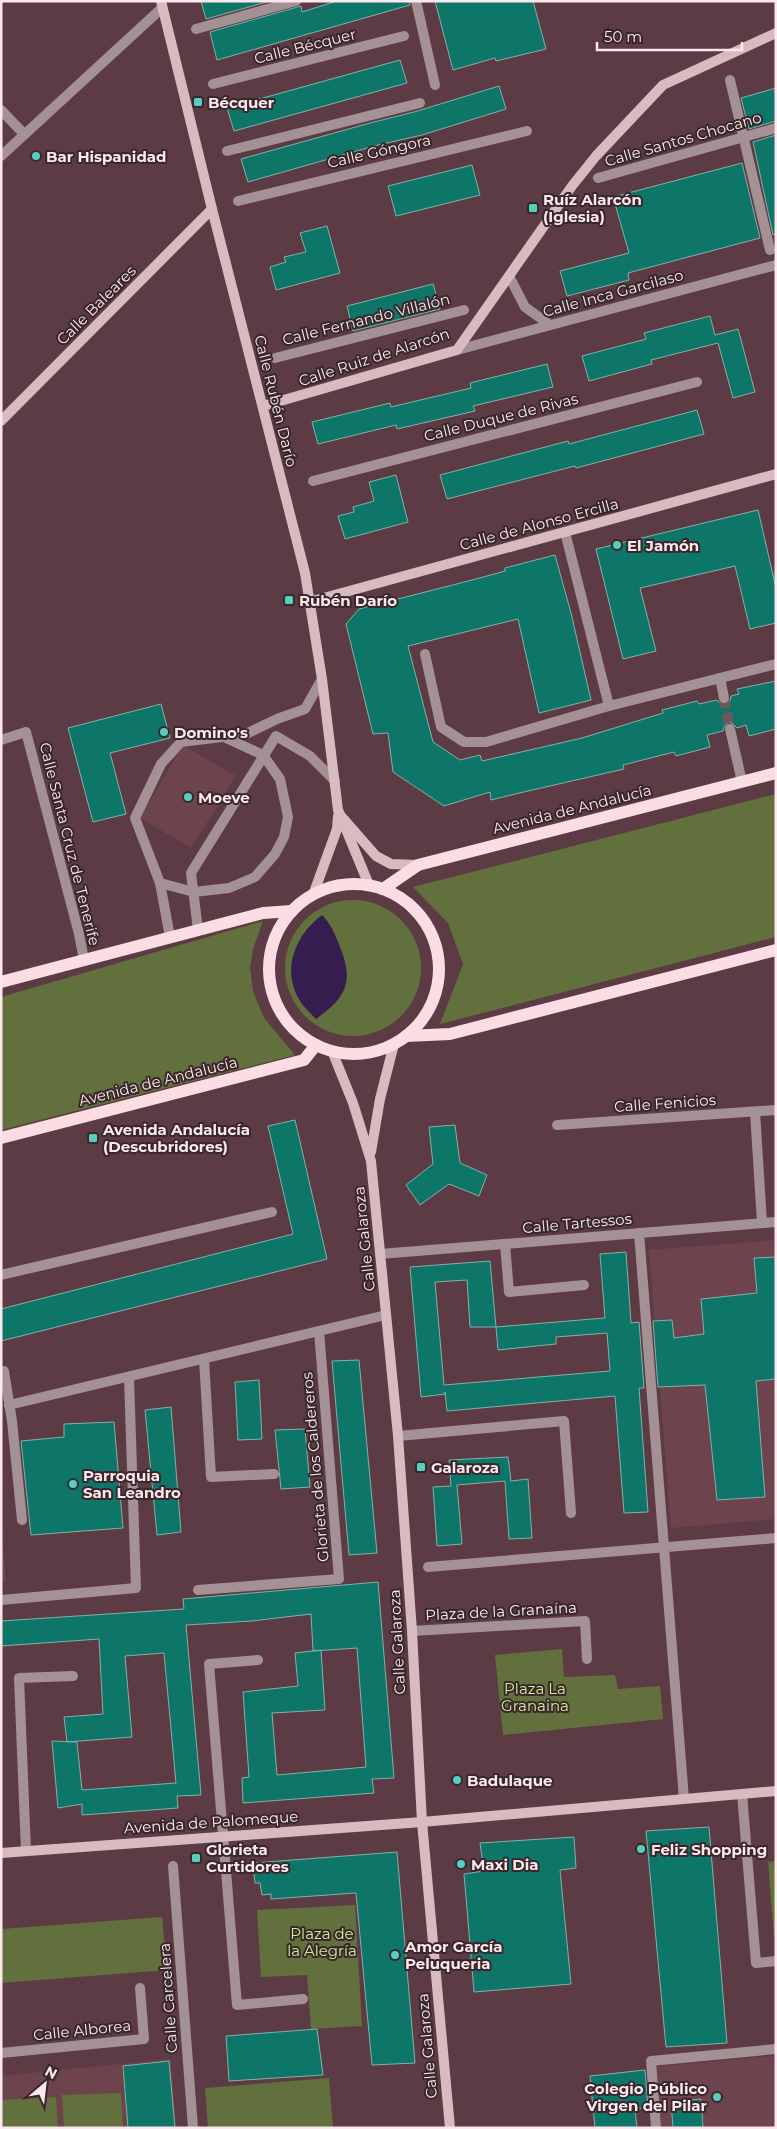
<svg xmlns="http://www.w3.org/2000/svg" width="777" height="2129" font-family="Montserrat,sans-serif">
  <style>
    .built { fill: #6d434e }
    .green { fill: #61703d }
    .water { fill: #351e4f }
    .building { fill: #0e7569; stroke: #83b1a9; fill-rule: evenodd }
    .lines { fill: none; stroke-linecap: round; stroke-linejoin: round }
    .street-tunnel { stroke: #75555d; stroke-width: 10; stroke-dasharray: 10 5; stroke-linecap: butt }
    .lane { stroke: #a49195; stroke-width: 10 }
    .street { stroke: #a49195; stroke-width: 10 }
    .secondary { stroke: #d8bbc1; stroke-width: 10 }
    .primary { stroke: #fbdde3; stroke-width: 12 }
    .poi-dot { fill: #5acebd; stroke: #38272b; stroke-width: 2 }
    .labels { text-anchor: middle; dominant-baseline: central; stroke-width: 4; stroke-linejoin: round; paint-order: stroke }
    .street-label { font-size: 15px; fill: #ffe8ed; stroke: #38272b }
    .poi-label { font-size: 15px; font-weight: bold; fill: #ffe8ed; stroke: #38272b; text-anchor: start }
    .park-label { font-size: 15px; fill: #d2ed94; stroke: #38272b }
  </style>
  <rect width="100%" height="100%" fill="#5d3b44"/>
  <g class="built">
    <polygon points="183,745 236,776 191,848 140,818"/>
    <polygon points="776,1240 776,1519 671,1528 649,1250"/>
    <polygon points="1,1516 6,1582 1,1582"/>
    <polygon points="776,2056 776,2128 661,2128 654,2067"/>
    <polygon points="171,2059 176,2128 1,2128 1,2076"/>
  </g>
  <g class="green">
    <polygon points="776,794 776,937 440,1024 463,964 448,923 413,887"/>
    <circle cx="353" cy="968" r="68"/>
    <polygon points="263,921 253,949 250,968 253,991 264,1018 295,1055 1,1130 1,997"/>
    <polygon points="562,1649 564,1677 615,1675 618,1689 660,1686 663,1719 503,1735 495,1655"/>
    <polygon points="776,1861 776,1937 774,1937 768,1862"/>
    <polygon points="355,1905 362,2026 311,2029 307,1975 261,1977 257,1910"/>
    <polygon points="162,1917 167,1970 1,1983 1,1929"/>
    <polygon points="329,2078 333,2128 208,2128 205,2088"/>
    <polygon points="121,2093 123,2128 64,2128 62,2095"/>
    <polygon points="56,2097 58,2128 1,2128 1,2100"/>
  </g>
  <path class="water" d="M322 915C330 923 334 932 338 942 354 979 349 996 316 1019 311 1014 306 1009 302 1004 280 973 294 936 322 915Z"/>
  <g class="building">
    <polygon points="201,1 270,1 206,19"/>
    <polygon points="337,1 409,1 410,5 217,60 210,32 301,6 302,12"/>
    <polygon points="435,1 533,1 546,49 496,61 495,58 453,70"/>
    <polygon points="400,60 407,83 234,131 227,108"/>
    <polygon points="499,86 506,109 422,135 378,145 248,182 241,159 370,123 414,112"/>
    <polygon points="776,88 776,121 749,129 741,98"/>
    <polygon points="776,135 776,234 773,235 753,142"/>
    <polygon points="742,163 760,238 628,273 629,280 567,296 560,271 629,253 613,197"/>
    <polygon points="472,165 480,195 396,216 388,186"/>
    <polygon points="327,226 340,273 276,290 270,267 286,262 284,257 306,252 300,233"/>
    <polygon points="433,284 440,309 353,331 347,306"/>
    <polygon points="710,316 715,335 738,329 755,392 733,398 718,343 651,360 652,364 589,381 582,356 646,339 644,333"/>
    <polygon points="547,364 553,387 473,406 475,411 397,429 396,425 318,444 312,422 390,403 391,407 471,388 470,383"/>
    <polygon points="697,410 704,434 576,468 575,466 447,499 440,475 568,441 569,444"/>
    <polygon points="396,475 408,522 345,539 338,516 354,512 353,507 374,501 369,482"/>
    <polygon points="758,510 776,588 776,623 750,629 735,566 640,588 656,651 623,659 596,549"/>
    <polygon points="555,555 571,613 591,700 539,713 518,619 408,646 433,742 460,760 480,755 482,761 582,738 663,713 662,710 697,701 699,704 717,700 721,704 726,705 730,701 731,696 739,694 737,689 776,681 776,729 749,736 746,725 737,728 732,723 728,722 724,727 723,731 707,735 710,747 676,756 674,752 623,765 624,769 515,794 491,800 490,792 444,806 393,772 388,733 373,734 346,624 359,609 476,579 505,571 505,568"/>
    <polygon points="161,704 170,738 110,753 126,814 93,822 68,728"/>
    <polygon points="295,1120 327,1259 1,1341 1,1309 293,1234 268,1126"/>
    <polygon points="455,1125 460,1163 487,1175 479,1196 449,1184 420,1205 406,1185 433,1164 429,1127"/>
    <path d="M626 1252 631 1323 639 1322 644 1388H639L648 1512 624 1513 615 1396 447 1411 445 1392V1394L421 1397 410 1267 490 1261 496 1327 605 1318 600 1254ZM467 1280 470 1327H496L498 1350 556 1344V1337L607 1333 610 1371 444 1385 435 1282Z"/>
    <polygon points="776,1257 776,1379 756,1381 765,1497 717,1500 705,1385 658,1387 653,1321 672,1320 674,1338 704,1334 701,1299 757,1293 754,1258"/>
    <polygon points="359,1360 377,1553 349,1555 332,1361"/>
    <polygon points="259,1380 262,1439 238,1440 235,1382"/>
    <polygon points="171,1407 181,1532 157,1535 145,1410"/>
    <polygon points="114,1422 123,1528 31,1535 21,1441 64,1437 64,1424"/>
    <polygon points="305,1429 310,1487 281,1489 275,1430"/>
    <polygon points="508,1457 511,1481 528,1479 532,1538 509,1539 505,1481 457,1485 462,1544 437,1546 433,1487 451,1486 449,1460"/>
    <polygon points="378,1582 394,1778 372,1779 374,1793 243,1803 242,1778 249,1777 243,1692 298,1686 295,1653 321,1650 325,1710 272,1713 277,1775 366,1767 357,1648 313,1651 311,1614 252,1621 186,1625 201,1795 177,1796 178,1808 82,1815 82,1804 58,1808 52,1741 77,1742 82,1790 176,1783 164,1653 125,1656 132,1737 67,1742 64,1717 103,1714 99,1639 1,1646 1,1621 184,1609 183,1599"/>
    <polygon points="709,1827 727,2043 666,2047 646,1831"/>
    <polygon points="574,1837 576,1868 560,1870 571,1984 474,1992 464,1874 484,1871 480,1843"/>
    <polygon points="397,1852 415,2063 372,2065 356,1893 271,1899 271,1894 262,1895 260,1883 255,1883 253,1863"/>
    <polygon points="317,2029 323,2075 229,2081 226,2036"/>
    <polygon points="169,2061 175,2128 128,2128 123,2066"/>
    <polygon points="645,2070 648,2107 635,2109 637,2128 595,2128 590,2076"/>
    <polygon points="701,2099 703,2128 673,2128 671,2102"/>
  </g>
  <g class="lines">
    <polyline class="street-tunnel" points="724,698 730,729"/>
    <g class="lane">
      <polyline points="1,740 26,732 79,934 84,960"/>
      <polyline points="160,883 194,892 229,888 255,877 275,854 284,837 288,817 280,779 263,755 226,738"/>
      <polyline points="198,930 191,873 276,736 310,756 335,781"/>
      <polyline points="170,937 160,883 135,818 161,764 181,742 246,734 277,719 305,709 322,679"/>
    </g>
    <g class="street">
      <polyline points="416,1 435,85"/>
      <polyline points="196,29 296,1"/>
      <polyline points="730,80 770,250"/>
      <polyline points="213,84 404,36"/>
      <polyline points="1,110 24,134"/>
      <polyline points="227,151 420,103"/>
      <polyline points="1,156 162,8"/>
      <polyline points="598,178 776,128"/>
      <polyline points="238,201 527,131"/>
      <polyline points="509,276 525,307 550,325"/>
      <polyline points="457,350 776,265"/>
      <polyline points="275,358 464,310"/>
      <polyline points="313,481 697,382"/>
      <polyline points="565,532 609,706 776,664"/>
      <polyline points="425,654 441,727 464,742 486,742 609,706"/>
      <polyline points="720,678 724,698"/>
      <polyline points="730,729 742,782"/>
      <polyline points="755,1112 762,1223"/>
      <polyline points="557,1125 776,1110"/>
      <polyline points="639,1233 684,1799"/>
      <polyline points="505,1244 509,1292 584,1285"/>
      <polyline points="380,1254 776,1222"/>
      <polyline points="1,1275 272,1212"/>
      <polyline points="204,1359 211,1477 274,1474"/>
      <polyline points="4,1371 12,1421 22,1520"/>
      <polyline points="9,1405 386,1315"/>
      <polyline points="398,1436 564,1421 571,1513"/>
      <polyline points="428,1567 776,1538"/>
      <polyline points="198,1590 339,1579 319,1331"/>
      <polyline points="1,1600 136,1588 129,1378"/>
      <polyline points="412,1631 585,1621 587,1659"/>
      <polyline points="258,1660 209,1664 237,2005 303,1999"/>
      <polyline points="742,1794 756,1963 776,1961"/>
      <polyline points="26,1851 19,1678 73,1676"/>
      <polyline points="173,1866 193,2128"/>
      <polyline points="1,2053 144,2039 140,1988"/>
      <polyline points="656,2128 651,2061 776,2049"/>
    </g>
    <g class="secondary">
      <polyline points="161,1 212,209 305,573 322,679 338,810 369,885"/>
      <polyline points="263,406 457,350 572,186 596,156 663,85 776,33"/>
      <polyline points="1,421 212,209"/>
      <polyline points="309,602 776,474"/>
      <polyline points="341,816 376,856 391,864 418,865"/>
      <polyline points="313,895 337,829 338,816"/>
      <polyline points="332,1051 353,1103 371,1161 398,1436 412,1631 422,1822 450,2128"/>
      <polyline points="371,1152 380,1099 394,1044"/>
      <polyline points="1,1853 422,1822 776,1791"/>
    </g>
    <g class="primary">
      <circle cx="354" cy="969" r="85"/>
      <polyline points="383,889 418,865 776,773"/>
      <polyline points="1,982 263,913 292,911"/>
      <polyline points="406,1036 450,1034 776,950"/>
      <polyline points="1,1138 304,1060 316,1045"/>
    </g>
  </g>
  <g class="poi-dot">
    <rect x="193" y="97" width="10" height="10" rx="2.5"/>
    <circle cx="36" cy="156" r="5"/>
    <rect x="528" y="203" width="10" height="10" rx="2.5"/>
    <circle cx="617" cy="545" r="5"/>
    <rect x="284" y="595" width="10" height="10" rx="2.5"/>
    <circle cx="164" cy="732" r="5"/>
    <circle cx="188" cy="797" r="5"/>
    <rect x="88" y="1133" width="10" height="10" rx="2.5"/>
    <rect x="416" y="1462" width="10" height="10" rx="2.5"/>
    <circle cx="73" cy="1484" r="5"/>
    <circle cx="457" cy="1780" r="5"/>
    <circle cx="641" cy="1849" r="5"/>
    <rect x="191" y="1853" width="10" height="10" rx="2.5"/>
    <circle cx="461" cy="1864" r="5"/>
    <circle cx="395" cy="1955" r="5"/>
    <circle cx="717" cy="2097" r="5"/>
  </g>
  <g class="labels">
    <g class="street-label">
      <text transform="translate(305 46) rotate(-14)">Calle Bécquer</text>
      <text transform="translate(683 139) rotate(-16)">Calle Santos Chocano</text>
      <text transform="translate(379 151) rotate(-13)">Calle Góngora</text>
      <text transform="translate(613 293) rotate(-15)">Calle Inca Garcilaso</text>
      <text transform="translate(96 305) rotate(-45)">Calle Baleares</text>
      <text transform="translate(366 319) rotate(-14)">Calle Fernando Villalón</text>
      <text transform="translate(374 357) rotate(-18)">Calle Ruiz de Alarcón</text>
      <text transform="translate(276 401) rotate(76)">Calle Rubén Darío</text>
      <text transform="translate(501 417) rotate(-14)">Calle Duque de Rivas</text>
      <text transform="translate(539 524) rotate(-15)">Calle de Alonso Ercilla</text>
      <text transform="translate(572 809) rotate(-14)">Avenida de Andalucía</text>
      <text transform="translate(70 844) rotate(76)">Calle Santa Cruz de Tenerife</text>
      <text transform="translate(158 1081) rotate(-14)">Avenida de Andalucía</text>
      <text transform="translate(665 1103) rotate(-4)">Calle Fenicios</text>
      <text transform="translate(577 1223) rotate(-5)">Calle Tartessos</text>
      <text transform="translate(364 1239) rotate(-96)">Calle Galaroza</text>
      <text transform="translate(315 1467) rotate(-95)">Glorieta de los Caldereros</text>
      <text transform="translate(501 1611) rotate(-3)">Plaza de la Granaína</text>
      <text transform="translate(397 1642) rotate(-93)">Calle Galaroza</text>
      <text transform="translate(211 1822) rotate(-4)">Avenida de Palomeque</text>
      <text transform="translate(168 1998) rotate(-94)">Calle Carcelera</text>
      <text transform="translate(82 2030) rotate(-6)">Calle Alborea</text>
      <text transform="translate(427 2046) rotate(-95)">Calle Galaroza</text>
    </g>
    <g class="poi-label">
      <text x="208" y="102">Bécquer</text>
      <text x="46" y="156">Bar Hispanidad</text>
      <text x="543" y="199">Ruíz Alarcón<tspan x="543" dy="17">(Iglesia)</tspan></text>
      <text x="627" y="545">El Jamón</text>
      <text x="299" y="600">Rubén Darío</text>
      <text x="174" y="732">Domino's</text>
      <text x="198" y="797">Moeve</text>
      <text x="103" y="1129">Avenida Andalucía<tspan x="103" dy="17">(Descubridores)</tspan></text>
      <text x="431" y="1467">Galaroza</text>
      <text x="83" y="1475">Parroquia<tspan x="83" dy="17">San Leandro</tspan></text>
      <text x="467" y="1780">Badulaque</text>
      <text x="206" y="1849">Glorieta<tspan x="206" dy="17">Curtidores</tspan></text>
      <text x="651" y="1849">Feliz Shopping</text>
      <text x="471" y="1864">Maxi Dia</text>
      <text x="405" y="1946">Amor García<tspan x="405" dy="17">Peluqueria</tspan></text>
      <text x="707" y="2088" text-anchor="end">Colegio Público<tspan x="707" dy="17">Virgen del Pilar</tspan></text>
    </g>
    <g class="park-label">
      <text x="535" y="1688">Plaza La<tspan x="535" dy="17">Granaina</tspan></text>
      <text x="322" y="1933">Plaza de<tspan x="322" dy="17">la Alegría</tspan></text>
    </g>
  </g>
  <rect width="777" height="2129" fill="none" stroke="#ffe8ed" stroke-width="5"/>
  <g transform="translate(45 2084) rotate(28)" stroke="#38272b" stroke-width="4" paint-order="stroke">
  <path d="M0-4L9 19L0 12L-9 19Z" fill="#ffe8ed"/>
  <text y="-8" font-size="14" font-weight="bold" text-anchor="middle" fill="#ffe8ed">N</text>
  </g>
  <path d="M597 42v8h145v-8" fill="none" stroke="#ffe8ed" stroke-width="2.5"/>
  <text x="604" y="42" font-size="15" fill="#ffe8ed" stroke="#38272b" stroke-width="4" paint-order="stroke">50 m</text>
</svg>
